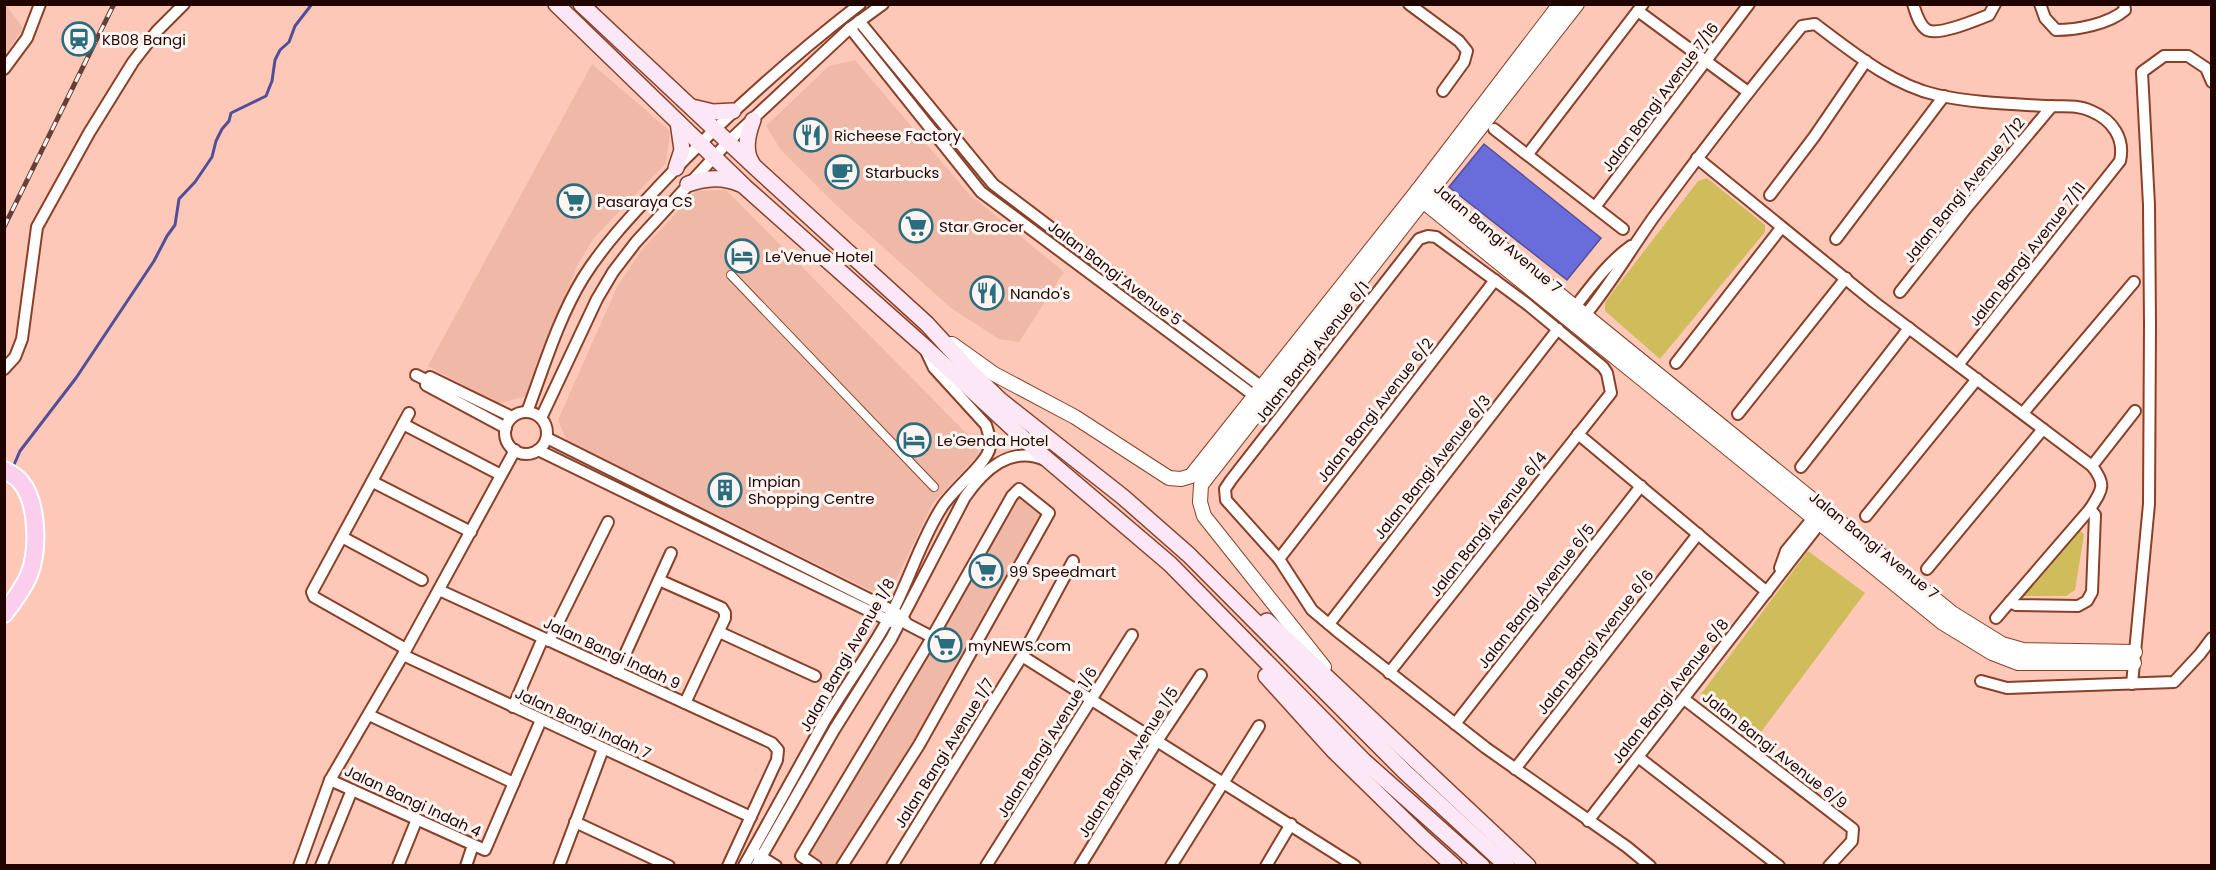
<svg xmlns="http://www.w3.org/2000/svg" width="2216" height="870" font-family="Poppins,sans-serif">
  <style>
    .built { fill: #f0b8a6 }
    .green { fill: #cfbc5a }
    .water { fill: #686ddb; stroke: #524e99; stroke-width: 1.5 }
    .lines { fill: none; stroke-linecap: round; stroke-linejoin: round }
    .stream { stroke: #524e99; stroke-width: 3 }
    .pedestrian-casing { stroke: #8a4028; stroke-width: 10 }
    .minor-casing { stroke: #8a4028; stroke-width: 14 }
    .tertiary-casing { stroke: #8a4028; stroke-width: 16 }
    .secondary-casing { stroke: #8a4028; stroke-width: 18 }
    .primary-casing { stroke: #fff; stroke-width: 20 }
    .pedestrian { stroke: #fff; stroke-width: 8 }
    .minor { stroke: #fff; stroke-width: 10 }
    .tertiary { stroke: #fff; stroke-width: 14 }
    .secondary { stroke: #fce7f6; stroke-width: 15 }
    .primary { stroke: #faceec; stroke-width: 16 }
    .rail-casing { stroke: #644038; stroke-width: 5 }
    .rail { stroke: #fef4f1; stroke-width: 3; stroke-dasharray: 9; stroke-linecap: butt }
    .labels { text-anchor: middle; dominant-baseline: central; stroke-width: 6; stroke-linejoin: round; paint-order: stroke }
    .poi-label { font-size: 15px; fill: #200400; stroke: #fef4f1; text-anchor: start }
    .street-label { font-size: 15px; fill: #200400; stroke: #fef4f1 }
  </style>
  <rect width="100%" height="100%" fill="#fdc8b7"/>
  <g class="built">
    <polygon points="6,5 23,28 5,55 4,5"/>
    <polygon points="855,60 968,193 1064,272 1019,342 999,339 951,308 836,205 781,150 766,126 829,66"/>
    <polygon points="592,64 670,131 666,163 593,239 577,266 526,396 498,404 428,366"/>
    <polygon points="726,190 978,445 978,455 933,503 891,590 874,592 567,441 558,420 617,287 641,251 696,191"/>
    <polygon points="1021,495 1045,513 909,755 837,865 822,865 806,855 1014,499"/>
  </g>
  <g class="green">
    <polygon points="1707,178 1765,225 1765,232 1660,359 1605,311 1605,302 1698,181"/>
    <polygon points="2079,530 2084,534 2075,590 2066,596 2012,596"/>
    <polygon points="1808,551 1865,593 1758,736 1701,694"/>
  </g>
  <polygon class="water" points="1484,144 1601,238 1567,280 1449,187"/>
  <g class="lines">
    <polyline class="stream" points="13,467 20,451 76,378 154,261 167,236 175,225 179,199 195,182 212,157 216,141 222,129 229,121 231,113 266,96 272,81 275,60 280,50 289,42 295,26 312,4"/>
    <g class="pedestrian-casing">
      <polyline id="pedestrian" points="731,275 934,487"/>
    </g>
    <g class="minor-casing">
      <g id="minor">
        <polyline points="1409,4 1459,41 1467,51 1464,62 1443,91"/>
        <path d="M1913 4C1916 13 1919 25 1927 30 1939 36 1976 20 1989 15L1995 4"/>
        <path d="M2040 4 2045 18 2056 30C2077 30 2109 24 2125 10L2124 4"/>
        <polyline points="1638,11 1748,92"/>
        <polyline points="859,21 993,184 1267,391"/>
        <polyline points="850,28 981,192 1260,400"/>
        <polyline points="4,69 27,38 40,4"/>
        <polyline points="1494,129 1623,229"/>
        <polyline points="1528,154 1643,4"/>
        <path d="M1697 158 1874 302 2092 466C2107 485 2102 490 2090 509L1996 618"/>
        <polyline points="1770,195 1814,137 1866,61"/>
        <polyline points="1595,207 1749,4"/>
        <polyline points="1836,239 1944,96"/>
        <polyline points="1900,292 1968,206 2052,106"/>
        <path d="M1571 312C1590 288 1606 264 1631 246"/>
        <path d="M1582 319C1609 287 1629 252 1653 218 1701 153 1750 89 1802 26L1815 24C1851 51 1892 85 1937 95 1972 103 2011 104 2046 106 2061 107 2077 104 2091 111 2113 120 2125 139 2120 161L1958 365"/>
        <polyline points="1676,363 1781,228"/>
        <polyline points="4,369 15,357 22,339 37,227 89,133 133,62 157,31 184,4"/>
        <polyline points="416,375 428,381"/>
        <path d="M527 412C544 367 558 319 583 278 605 243 633 214 661 184 722 119 789 59 860 4"/>
        <circle cx="526" cy="433" r="21"/>
        <polyline points="2023,413 2134,282"/>
        <polyline points="1738,414 1846,278"/>
        <polyline points="541,418 597,299 613,272 636,242 728,142 850,28 883,4"/>
        <polyline points="403,424 501,475"/>
        <polyline points="506,428 426,385 430,377 512,417"/>
        <polyline points="1578,434 1767,592"/>
        <polyline points="547,438 893,611 902,617 907,624 932,637"/>
        <polyline points="538,450 894,623"/>
        <polyline points="2092,466 2135,411"/>
        <polyline points="1801,467 1909,328"/>
        <polyline points="373,482 471,532"/>
        <polyline points="1866,516 1977,379"/>
        <polyline points="342,537 422,580"/>
        <polyline points="1279,559 1495,280"/>
        <polyline points="1780,568 1786,551 1818,512"/>
        <polyline points="1927,569 2043,429"/>
        <polyline points="659,580 722,608 725,613 725,618 685,703"/>
        <polyline points="439,590 772,743 778,750 777,760 728,866"/>
        <polyline points="2010,602 2016,605 2078,606 2087,601 2092,592 2095,515 2090,509"/>
        <polyline points="1329,624 1558,329"/>
        <polyline points="719,632 815,676"/>
        <polyline points="549,641 608,522"/>
        <polyline points="406,649 314,597 312,592 409,413"/>
        <polyline points="403,655 751,817"/>
        <polyline points="1022,656 1355,866"/>
        <polyline points="617,672 671,553"/>
        <polyline points="1389,673 1611,393 1607,373 1603,367 1527,304 1436,237 1428,236 1419,239 1231,480 1225,489 1226,500 1279,559 1312,610 1337,631 1486,748 1627,847 1650,866"/>
        <polyline points="1981,681 2007,688 2174,682 2200,654 2212,638"/>
        <polyline points="2132,684 2149,504 2150,324 2149,205 2142,72 2164,56 2188,56 2206,68 2212,82"/>
        <polyline points="1684,699 1853,829 1852,841 1829,866"/>
        <polyline points="513,707 543,638"/>
        <polyline points="369,715 514,783"/>
        <polyline points="1455,724 1641,486"/>
        <polyline points="1638,757 1779,866"/>
        <polyline points="1515,769 1698,534"/>
        <polyline points="330,780 485,850 541,720"/>
        <polyline points="1588,821 1824,518"/>
        <polyline points="575,822 669,866"/>
        <polyline points="755,853 776,866"/>
        <polyline points="299,866 330,780 403,655 515,450"/>
        <polyline points="321,866 352,790"/>
        <polyline points="398,866 417,819"/>
        <polyline points="466,866 473,845"/>
        <polyline points="559,866 603,749"/>
        <path d="M744 866C771 818 797 770 824 722 845 687 869 654 889 618 909 582 920 541 942 507 953 489 987 464 990 447 991 439 988 432 986 425L934 368 925 349"/>
        <path d="M756 866 834 730 891 639 965 497C984 470 1010 445 1045 460"/>
        <polyline points="816,866 801,856 930,641 1012,496 1019,489 1049,513 919,745 842,866"/>
        <polyline points="892,866 1022,656 1073,561"/>
        <polyline points="986,866 1132,635"/>
        <polyline points="1080,866 1157,741 1201,675"/>
        <polyline points="1171,866 1259,726"/>
        <polyline points="1266,866 1291,824"/>
      </g>
    </g>
    <g class="tertiary-casing">
      <g id="tertiary">
        <polyline points="1418,190 1424,202 1943,623 1992,653 2018,663 2134,663"/>
        <polyline points="1418,190 1432,191 1952,613 2002,644 2023,650 2135,652"/>
        <polyline points="952,344 994,374 1075,417 1169,478 1181,479 1191,476 1418,190 1560,4"/>
        <polyline points="1324,667 1204,516 1200,502 1201,485 1577,4"/>
      </g>
    </g>
    <g class="secondary-casing">
      <g id="secondary">
        <polyline points="556,4 745,187 925,347 1035,449 1170,564 1364,761 1482,866"/>
        <polyline points="581,4 757,169 927,324 971,372 1000,400 1123,497 1189,555 1405,772 1507,866"/>
        <polyline points="692,107 713,112 733,111"/>
        <path d="M752 163C743 150 748 133 753 120"/>
        <polyline points="676,168 682,150 678,122"/>
        <path d="M688 184C706 178 722 176 740 184"/>
        <polyline points="1267,621 1528,866"/>
        <polyline points="1266,676 1333,750 1422,837 1454,866"/>
      </g>
    </g>
    <g class="primary-casing">
      <path id="primary" d="M4 470C10 473 16 476 20 481 38 501 39 550 29 575 23 589 14 601 4 614"/>
    </g>
    <use href="#pedestrian" class="pedestrian"/>
    <use href="#minor" class="minor"/>
    <use href="#tertiary" class="tertiary"/>
    <use href="#secondary" class="secondary"/>
    <use href="#primary" class="primary"/>
    <g class="rail-casing">
      <polyline id="rail" points="4,227 114,4"/>
    </g>
    <use href="#rail" class="rail"/>
  </g>
  <defs>
    <g id="station-ring" transform="scale(1.725)"><circle r="9.5" fill="#fef4f1" stroke="#2a6d7e" stroke-width="1.5"/><path d="M-3-6H3Q5-6 5-4V2Q5 4 3 4L4.5 6H3L1.5 4h-3L-3 6H-4.5L-3 4Q-5 4-5 2V-4Q-5-6-3-6ZM-3.5-4v3h7v-3ZM-3.5 1v1.5H-2V1ZM2 1v1.5H3.5V1Z" fill="#2a6d7e"/></g>
    <g id="restaurant-ring" transform="scale(1.725)"><circle r="9.5" fill="#fef4f1" stroke="#2a6d7e" stroke-width="1.5"/><path d="M-5-6h1v4h1v-4h1v4h1v-4h1v5L-1.5 .5V6h-2V.5L-5-1ZM5-6V6H3V1.5H1.5Q1.5-4 5-6Z" fill="#2a6d7e"/></g>
    <g id="cafe-ring" transform="scale(1.725)"><circle r="9.5" fill="#fef4f1" stroke="#2a6d7e" stroke-width="1.5"/><path d="M-5.5-4.5H6V0H3Q3 3.5 0 3.5H-2.5Q-5.5 3.5-5.5 0ZM3-3.2v2h1.7v-2ZM-6 4.5H4V6H-6Z" fill="#2a6d7e"/></g>
    <g id="supermarket-ring" transform="scale(1.725)"><circle r="9.5" fill="#fef4f1" stroke="#2a6d7e" stroke-width="1.5"/><path d="M-6-5.5h2.5l.6 2H6L4.5 2H-2.5L-4.4-4H-6ZM-1.5 3.2a1.3 1.3 0 1 0 .1 0ZM3 3.2a1.3 1.3 0 1 0 .1 0Z" fill="#2a6d7e"/></g>
    <g id="hotel-ring" transform="scale(1.725)"><circle r="9.5" fill="#fef4f1" stroke="#2a6d7e" stroke-width="1.5"/><path d="M-6-4.5h1.5V1H6V5H4.5V3h-9V5H-6ZM-4 0a1.8 1.8 0 1 1 3.6 0ZM.5 0V-2.5h3Q6-2.5 6 0Z" fill="#2a6d7e"/></g>
    <g id="building-ring" transform="scale(1.725)"><circle r="9.5" fill="#fef4f1" stroke="#2a6d7e" stroke-width="1.5"/><path d="M-4-6H4V6H1V3H-1V6H-4ZM-2.5-4.3h1.7v1.8h-1.7ZM.8-4.3h1.7v1.8H.8ZM-2.5-1h1.7V.8h-1.7ZM.8-1h1.7V.8H.8Z" fill="#2a6d7e"/></g>
  </defs>
  <g fill-rule="evenodd">
    <use href="#station-ring" x="79" y="39"/>
    <use href="#restaurant-ring" x="811" y="135"/>
    <use href="#cafe-ring" x="842" y="172"/>
    <use href="#supermarket-ring" x="574" y="201"/>
    <use href="#supermarket-ring" x="916" y="226"/>
    <use href="#hotel-ring" x="742" y="256"/>
    <use href="#restaurant-ring" x="987" y="293"/>
    <use href="#hotel-ring" x="914" y="440"/>
    <use href="#building-ring" x="725" y="490"/>
    <use href="#supermarket-ring" x="986" y="571"/>
    <use href="#supermarket-ring" x="945" y="645"/>
  </g>
  <g class="labels">
    <g class="poi-label">
      <text x="102" y="39">KB08 Bangi</text>
      <text x="834" y="135">Richeese Factory</text>
      <text x="865" y="172">Starbucks</text>
      <text x="597" y="201">Pasaraya CS</text>
      <text x="939" y="226">Star Grocer</text>
      <text x="765" y="256">Le'Venue Hotel</text>
      <text x="1010" y="293">Nando's</text>
      <text x="937" y="440">Le'Genda Hotel</text>
      <text x="748" y="481">Impian<tspan x="748" dy="17">Shopping Centre</tspan></text>
      <text x="1009" y="571">99 Speedmart</text>
      <text x="968" y="645">myNEWS.com</text>
    </g>
    <g class="street-label">
      <text transform="translate(1660 97) rotate(-53)">Jalan Bangi Avenue 7/16</text>
      <text transform="translate(1964 190) rotate(-51)">Jalan Bangi Avenue 7/12</text>
      <text transform="translate(1498 238) rotate(40)">Jalan Bangi Avenue 7</text>
      <text transform="translate(2027 254) rotate(-52)">Jalan Bangi Avenue 7/11</text>
      <text transform="translate(1115 273) rotate(37)">Jalan Bangi Avenue 5</text>
      <text transform="translate(1312 352) rotate(-52)">Jalan Bangi Avenue 6/1</text>
      <text transform="translate(1375 410) rotate(-52)">Jalan Bangi Avenue 6/2</text>
      <text transform="translate(1432 467) rotate(-52)">Jalan Bangi Avenue 6/3</text>
      <text transform="translate(1488 524) rotate(-52)">Jalan Bangi Avenue 6/4</text>
      <text transform="translate(1874 545) rotate(39)">Jalan Bangi Avenue 7</text>
      <text transform="translate(1536 596) rotate(-52)">Jalan Bangi Avenue 6/5</text>
      <text transform="translate(1595 642) rotate(-52)">Jalan Bangi Avenue 6/6</text>
      <text transform="translate(612 653) rotate(25)">Jalan Bangi Indah 9</text>
      <text transform="translate(847 655) rotate(-60)">Jalan Bangi Avenue 1/8</text>
      <text transform="translate(1670 691) rotate(-52)">Jalan Bangi Avenue 6/8</text>
      <text transform="translate(583 723) rotate(25)">Jalan Bangi Indah 7</text>
      <text transform="translate(1047 742) rotate(-58)">Jalan Bangi Avenue 1/6</text>
      <text transform="translate(1775 750) rotate(38)">Jalan Bangi Avenue 6/9</text>
      <text transform="translate(944 753) rotate(-58)">Jalan Bangi Avenue 1/7</text>
      <text transform="translate(1128 762) rotate(-58)">Jalan Bangi Avenue 1/5</text>
      <text transform="translate(413 801) rotate(25)">Jalan Bangi Indah 4</text>
    </g>
  </g>
  <rect width="2216" height="870" fill="none" stroke="#200400" stroke-width="12"/>
</svg>
